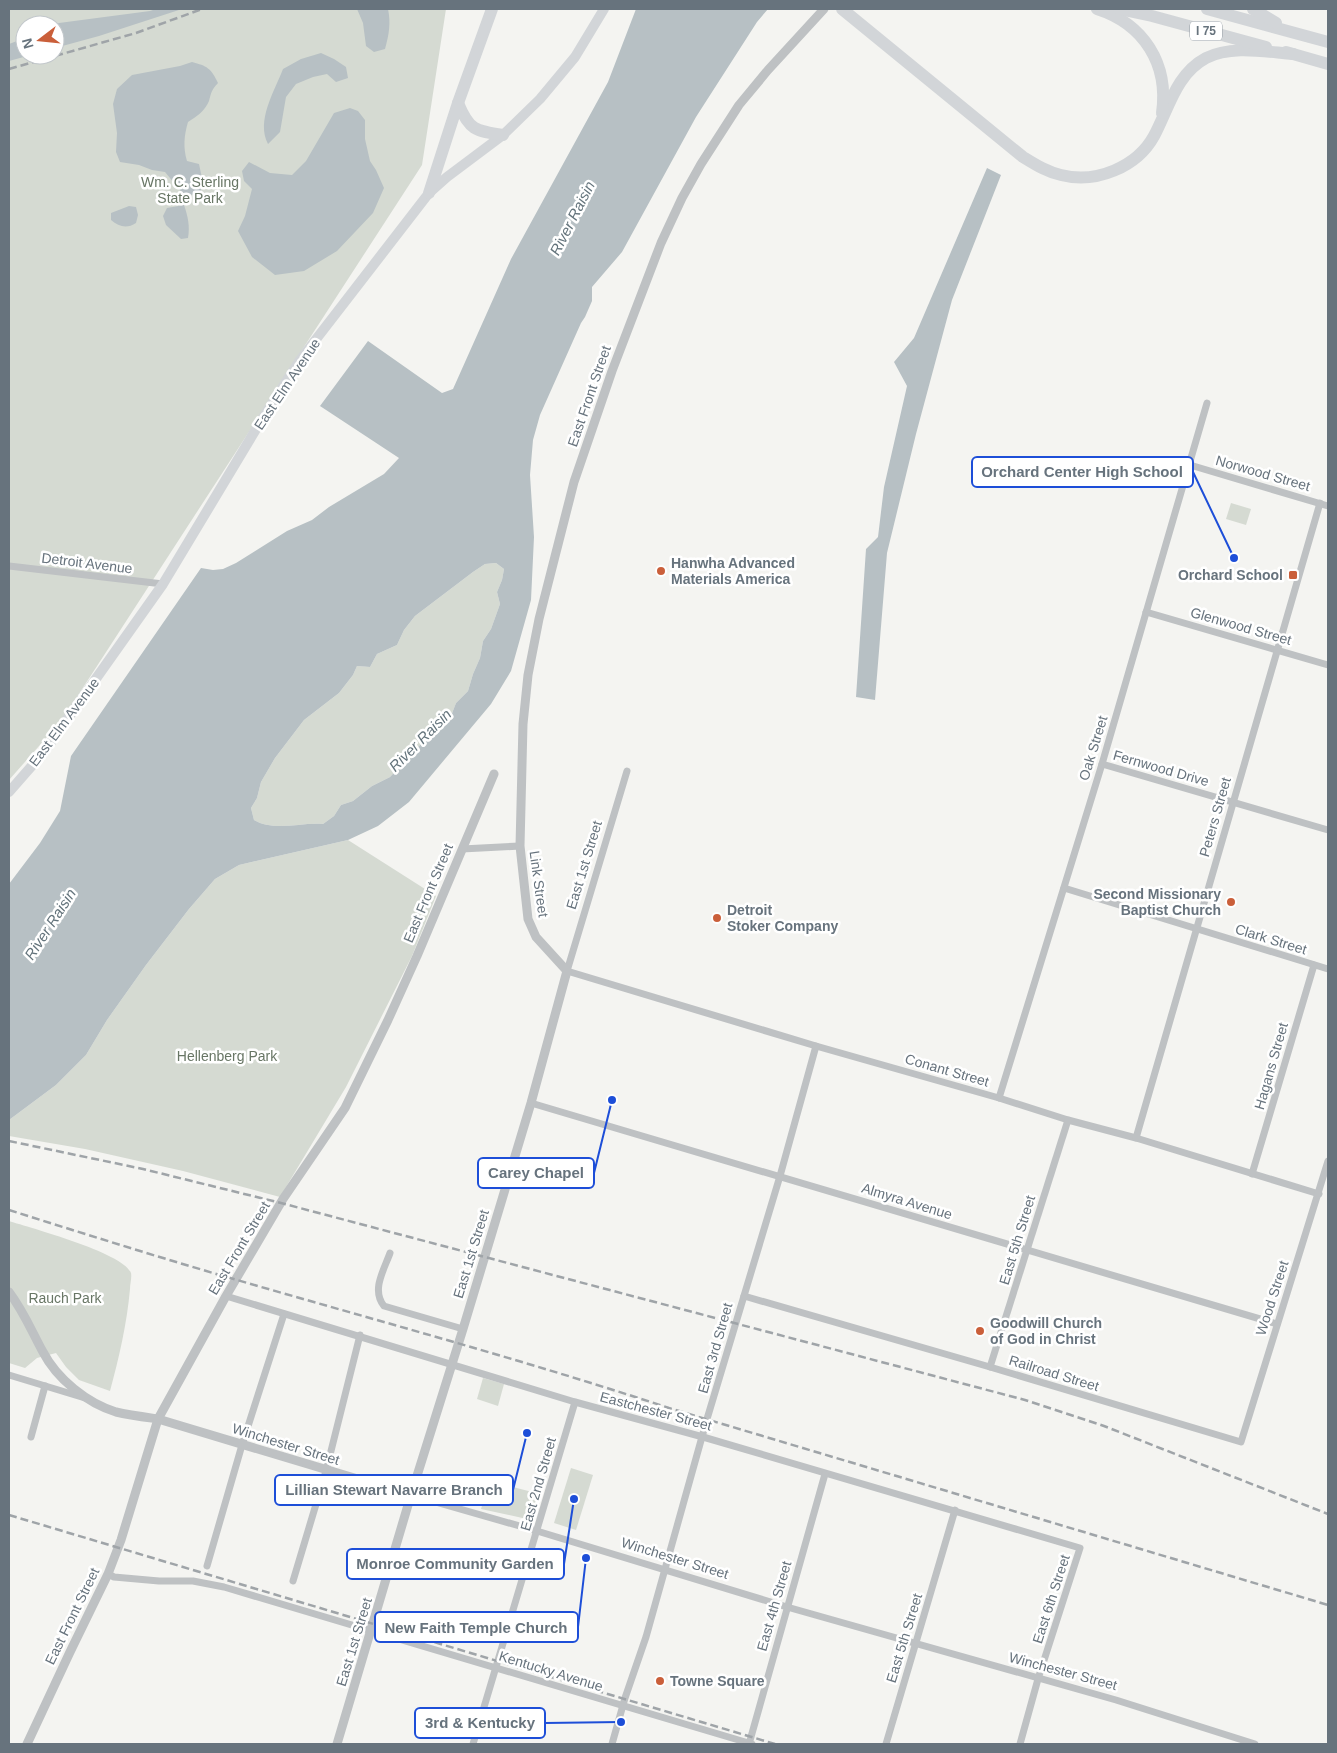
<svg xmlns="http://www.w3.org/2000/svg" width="1337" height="1753" font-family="Arial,sans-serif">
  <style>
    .green { fill: #d5dad2; fill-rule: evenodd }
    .water { fill: #b7c0c4; fill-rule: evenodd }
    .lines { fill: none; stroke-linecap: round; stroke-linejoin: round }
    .minor { stroke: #bec1c3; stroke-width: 7 }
    .tertiary { stroke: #bec1c3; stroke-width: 9 }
    .secondary { stroke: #d2d5d8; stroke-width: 10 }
    .motorway { stroke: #d2d5d8; stroke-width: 12 }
    .rail { stroke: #9fa4a8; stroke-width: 2.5; stroke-dasharray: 8 4; stroke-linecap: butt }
    .poi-dot { fill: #ca5f3a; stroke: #fff; stroke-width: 2 }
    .labels { text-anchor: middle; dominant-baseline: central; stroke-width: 5; stroke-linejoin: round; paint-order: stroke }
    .shield { fill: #fff; stroke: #959da4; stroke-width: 1 }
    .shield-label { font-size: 12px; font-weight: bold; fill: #67737d }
    .park-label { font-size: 14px; fill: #687665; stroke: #fff }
    .street-label { font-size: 14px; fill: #67737d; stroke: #fff }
    .poi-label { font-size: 14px; font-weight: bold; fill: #67737d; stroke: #fff; text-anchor: start }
    .water-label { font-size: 15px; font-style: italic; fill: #63737b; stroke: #fff }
    .leader { fill: none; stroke: #1d4ed8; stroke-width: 2 }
    .callout-dot { fill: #1d4ed8; stroke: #fff; stroke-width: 2 }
    .callout { fill: #fff; stroke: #1d4ed8; stroke-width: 2 }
    .callout-label { font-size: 15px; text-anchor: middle; font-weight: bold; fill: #67737d }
  </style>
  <rect width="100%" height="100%" fill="#f4f4f1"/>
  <g class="green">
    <path d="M9 9H446L422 165 62 720 9 780ZM25 25H55V55H25Z"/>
    <polygon points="1231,503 1251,509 1246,525 1226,519"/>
    <path d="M496 563 504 569 502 580 497 592 500 604 491 629 483 641 480 658 473 674 468 691 456 703 451 716 429 730 420 745 390 777 372 786 353 801 341 805 334 816 323 824C301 822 274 832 254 820L251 808 257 798 261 782 275 758 304 720 339 693 353 675 357 666 370 667 377 654 397 645 404 630 415 616 473 572 485 564Z"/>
    <polygon points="348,840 436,896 412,956 346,1087 280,1197 183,1171 85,1149 9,1136 9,1120 56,1085 86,1055 107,1020 146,965 189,909 215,879 239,865"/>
    <path d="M9 1221C31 1228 124 1253 131 1273 132 1277 130 1284 130 1289 127 1323 119 1358 110 1391L79 1380 66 1367 56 1353 37 1358 25 1368 9 1363Z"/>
    <polygon points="483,1378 504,1384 498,1406 477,1399"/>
    <polygon points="571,1468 593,1475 576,1530 554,1523"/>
    <polygon points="490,1481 540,1494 533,1518 527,1519 481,1509"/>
  </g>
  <g class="water">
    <polygon points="156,9 182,9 99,36 55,48 55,25 54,25 59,23 150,11"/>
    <path d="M357 9H388C391 23 389 35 385 49L374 52 366 46 363 23Z"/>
    <path d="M636 9H768L757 22 696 117 622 252 592 287V301L585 317 581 323 540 415 533 440 530 475 534 537 531 600 511 671 491 704 409 802 378 826 348 840 239 865 215 879 189 909 146 965 107 1020 86 1055 56 1085 9 1120V884L40 843 60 811 71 756 201 568 213 570 223 569 236 563 287 531 312 520 329 507 384 474 399 458 320 406 368 341 442 393 453 389 511 259 608 82ZM496 563 504 569 502 580 497 592 500 604 491 629 483 641 480 658 473 674 468 691 456 703 451 716 429 730 420 745 390 777 372 786 353 801 341 805 334 816 323 824C301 822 274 832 254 820L251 808 257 798 261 782 275 758 304 720 339 693 353 675 357 666 370 667 377 654 397 645 404 630 415 616 473 572 485 564Z"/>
    <polygon points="25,38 25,55 31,55 9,61 9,44"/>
    <path d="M321 53 334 59 346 67 348 78 336 82 327 74 313 77 296 84 286 97 280 132 268 144C256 121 274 92 283 69L301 59Z"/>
    <path d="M192 62C207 66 211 68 218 83 212 89 211 93 209 101 205 111 196 117 188 122 184 136 183 147 187 161L199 164 203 183 200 193 185 196 165 172 152 170 139 165 120 162 116 152 117 133 113 104 117 89 132 75 180 66Z"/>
    <polygon points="350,108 358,111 365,120 365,139 370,161 376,170 384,188 373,213 337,251 304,271 275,275 252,257 238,231 245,216 252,189 244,181 242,171 249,162 270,173 292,175 306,161 334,113"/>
    <polygon points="987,168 1001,175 952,300 916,434 887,553 875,700 856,697 866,549 878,537 884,487 907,386 894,362 914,338"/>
    <path d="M184 205C188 217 190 226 188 238L181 239 166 225 163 216 167 208Z"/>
    <path d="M129 206 136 207 138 215 136 223C127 229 119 227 111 220V213Z"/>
  </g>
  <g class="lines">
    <g class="minor">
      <polyline points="1190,465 1328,506"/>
      <polyline points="9,566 163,584"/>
      <polyline points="1146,612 1328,665"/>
      <polyline points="1102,764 1328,830"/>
      <polyline points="627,771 567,971 816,1046 999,1098 1068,1120 1136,1138 1319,1194"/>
      <polyline points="462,849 520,846"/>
      <polyline points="1064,888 1328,969"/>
      <polyline points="999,1098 1102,764 1207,403"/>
      <polyline points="531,1103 1277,1324"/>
      <polyline points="1136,1138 1320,503"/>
      <polyline points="1252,1174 1314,965"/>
      <path d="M390 1253C384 1270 371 1290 384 1306L463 1329"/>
      <polyline points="226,1296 575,1402 703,1437 1080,1548 1038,1679 1020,1744"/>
      <polyline points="744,1296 990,1367 1241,1442 1328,1161"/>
      <polyline points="990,1367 1068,1120"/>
      <polyline points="9,1375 85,1398"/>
      <polyline points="31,1437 45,1386"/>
      <polyline points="411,1495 537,1531 787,1607 1116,1700 1255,1744"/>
      <polyline points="207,1566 242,1445 284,1314"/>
      <polyline points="108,1574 114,1577 159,1581 193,1581 224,1587 752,1744"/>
      <polyline points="293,1581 326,1471 360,1335"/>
      <polyline points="473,1744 575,1402"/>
      <polyline points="612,1744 625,1698 646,1637 707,1419 780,1176 816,1046"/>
      <polyline points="749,1744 825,1474"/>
      <polyline points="886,1744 955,1510"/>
    </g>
    <g class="tertiary">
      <path d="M9 1292C24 1312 31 1330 43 1352 57 1379 87 1403 116 1412 129 1415 144 1417 158 1419L411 1495"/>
      <polyline points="27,1744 70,1652 108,1574 121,1540 158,1419 226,1296 283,1199 345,1108 388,1020 417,956 494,774"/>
      <polyline points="337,1744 411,1495 463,1329 531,1103 567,971 536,937 528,919 520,846 523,724 528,675 539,619 574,482 612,371 661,243 682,198 701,164 739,105 768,70 824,9"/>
    </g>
    <polyline class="secondary" points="9,792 44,752 163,584 264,416 300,360 429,193 447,177 503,135 540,99 575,57 604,9"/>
    <g class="motorway">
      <path d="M842 9 1023 157C1036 165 1047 172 1061 175 1096 184 1137 167 1154 136 1169 108 1176 74 1206 58 1231 45 1266 52 1293 54"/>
      <path d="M1097 9C1144 24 1169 64 1162 113"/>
      <polyline points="1119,9 1152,16 1266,47"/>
      <polyline points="1207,9 1328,42"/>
      <polyline points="1253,9 1276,23"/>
      <polyline points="1286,52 1328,64"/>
      <path d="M458 103C469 130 475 131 503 135"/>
      <polyline points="429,193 458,103 492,9"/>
    </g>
    <g class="rail">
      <polyline points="9,69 136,33 202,9"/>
      <polyline points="9,1141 143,1169 281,1203 1025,1400 1104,1426 1328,1514"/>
      <path d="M9 1210C85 1234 161 1258 237 1280 382 1322 527 1361 669 1408L1328 1605"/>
      <polyline points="9,1515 775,1744"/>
    </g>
  </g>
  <g class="poi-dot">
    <circle cx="661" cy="571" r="5"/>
    <rect x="1288" y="570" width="10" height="10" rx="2.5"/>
    <circle cx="1231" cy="902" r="5"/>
    <circle cx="717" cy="918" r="5"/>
    <circle cx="980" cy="1331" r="5"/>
    <circle cx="660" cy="1681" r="5"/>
  </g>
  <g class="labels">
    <rect class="shield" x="1190" y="21.5" width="32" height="19" rx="4"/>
    <g class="shield-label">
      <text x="1206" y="31">I 75</text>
    </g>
    <g class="park-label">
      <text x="190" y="182">Wm. C. Sterling<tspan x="190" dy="16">State Park</tspan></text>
      <text x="227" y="1056">Hellenberg Park</text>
      <text x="65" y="1298">Rauch Park</text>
    </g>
    <g class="street-label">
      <text transform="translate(287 384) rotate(-56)">East Elm Avenue</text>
      <text transform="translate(589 396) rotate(-71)">East Front Street</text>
      <text transform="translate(1263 473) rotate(16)">Norwood Street</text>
      <text transform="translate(87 563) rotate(7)">Detroit Avenue</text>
      <text transform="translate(1241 626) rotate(16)">Glenwood Street</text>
      <text transform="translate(64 722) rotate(-53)">East Elm Avenue</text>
      <text transform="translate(1093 748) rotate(-73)">Oak Street</text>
      <text transform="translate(1161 768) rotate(16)">Fernwood Drive</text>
      <text transform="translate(1215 817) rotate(-74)">Peters Street</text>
      <text transform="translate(584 865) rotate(-73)">East 1st Street</text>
      <text transform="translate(539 884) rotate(82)">Link Street</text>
      <text transform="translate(428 893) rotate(-67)">East Front Street</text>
      <text transform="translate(1271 939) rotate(17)">Clark Street</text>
      <text transform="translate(1271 1066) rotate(-74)">Hagans Street</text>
      <text transform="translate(947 1070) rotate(16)">Conant Street</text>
      <text transform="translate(907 1201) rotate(17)">Almyra Avenue</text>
      <text transform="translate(1017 1240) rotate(-73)">East 5th Street</text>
      <text transform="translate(239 1248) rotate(-59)">East Front Street</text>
      <text transform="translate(471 1254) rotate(-73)">East 1st Street</text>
      <text transform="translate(1272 1298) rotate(-72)">Wood Street</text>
      <text transform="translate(715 1348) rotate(-74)">East 3rd Street</text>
      <text transform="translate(1054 1373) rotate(17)">Railroad Street</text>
      <text transform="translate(656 1411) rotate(15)">Eastchester Street</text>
      <text transform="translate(286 1444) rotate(17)">Winchester Street</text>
      <text transform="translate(538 1484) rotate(-74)">East 2nd Street</text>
      <text transform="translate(675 1558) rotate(17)">Winchester Street</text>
      <text transform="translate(1051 1599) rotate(-72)">East 6th Street</text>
      <text transform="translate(774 1606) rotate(-74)">East 4th Street</text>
      <text transform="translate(72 1616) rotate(-64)">East Front Street</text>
      <text transform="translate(904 1638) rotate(-73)">East 5th Street</text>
      <text transform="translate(354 1642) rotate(-73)">East 1st Street</text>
      <text transform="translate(551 1671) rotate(17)">Kentucky Avenue</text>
      <text transform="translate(1063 1671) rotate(15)">Winchester Street</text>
    </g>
    <g class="poi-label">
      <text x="671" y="563">Hanwha Advanced<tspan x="671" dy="16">Materials America</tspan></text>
      <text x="1283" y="575" text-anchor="end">Orchard School</text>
      <text x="1221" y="894" text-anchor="end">Second Missionary<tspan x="1221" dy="16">Baptist Church</tspan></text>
      <text x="727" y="910">Detroit<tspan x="727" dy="16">Stoker Company</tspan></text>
      <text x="990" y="1323">Goodwill Church<tspan x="990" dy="16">of God in Christ</tspan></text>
      <text x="670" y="1681">Towne Square</text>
    </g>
    <g class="water-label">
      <text transform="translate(572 218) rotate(-63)">River Raisin</text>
      <text transform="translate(420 740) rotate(-45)">River Raisin</text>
      <text transform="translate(50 924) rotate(-57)">River Raisin</text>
    </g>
  </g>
  <path class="leader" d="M1234 558L1193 472M612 1100L594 1173M527 1433L513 1490M574 1499L564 1564M586 1558L578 1627M621 1722L545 1723"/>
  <g class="callout-dot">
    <circle cx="1234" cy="558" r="5"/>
    <circle cx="612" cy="1100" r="5"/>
    <circle cx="527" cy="1433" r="5"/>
    <circle cx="574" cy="1499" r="5"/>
    <circle cx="586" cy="1558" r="5"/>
    <circle cx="621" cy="1722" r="5"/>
  </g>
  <g class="callout">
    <rect x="972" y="457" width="221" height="30" rx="5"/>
    <rect x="478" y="1158" width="116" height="30" rx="5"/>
    <rect x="275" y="1475" width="238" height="30" rx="5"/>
    <rect x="347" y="1549" width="217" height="30" rx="5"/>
    <rect x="375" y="1612" width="203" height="30" rx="5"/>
    <rect x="415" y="1708" width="130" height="30" rx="5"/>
  </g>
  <g class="callout-label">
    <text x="1082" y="477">Orchard Center High School</text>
    <text x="536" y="1178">Carey Chapel</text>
    <text x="394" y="1495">Lillian Stewart Navarre Branch</text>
    <text x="455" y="1569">Monroe Community Garden</text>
    <text x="476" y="1633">New Faith Temple Church</text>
    <text x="480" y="1728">3rd &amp; Kentucky</text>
  </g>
  <rect width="1337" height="1753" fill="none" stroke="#67737d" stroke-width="20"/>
  <g transform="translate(40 40) rotate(254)"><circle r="24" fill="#ffffff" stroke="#c2c7cb"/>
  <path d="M0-4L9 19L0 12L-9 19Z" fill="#ca5f3a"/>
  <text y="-8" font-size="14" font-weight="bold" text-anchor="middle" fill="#67737d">N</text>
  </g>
</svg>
